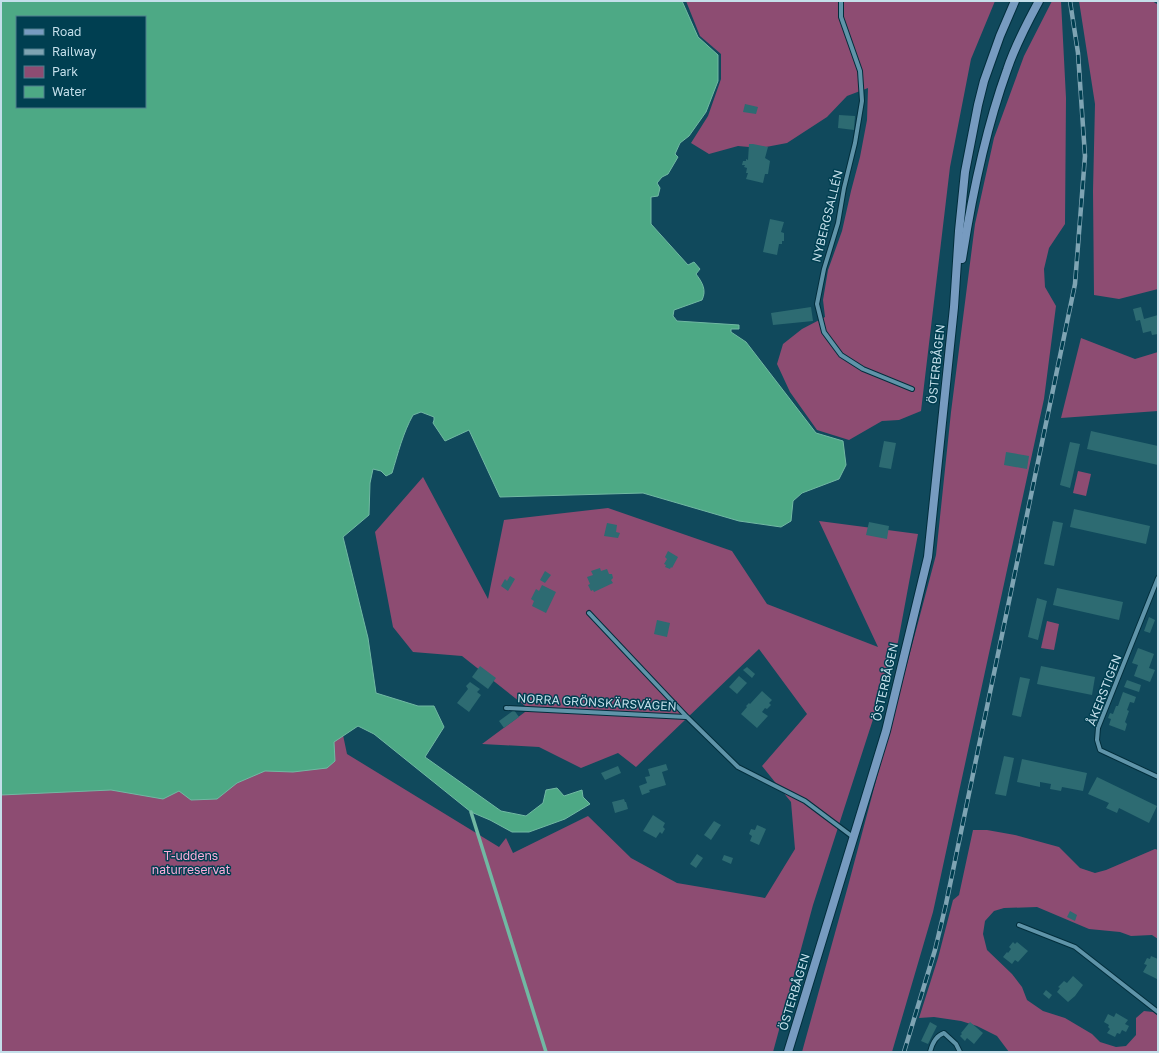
<svg xmlns="http://www.w3.org/2000/svg" width="1159" height="1053" font-family="'Golos Text',sans-serif">
  <style>
    .green { fill: #8d4c72 }
    .water { fill: #4da985; stroke: #71b9a3; fill-rule: evenodd }
    .lines { fill: none; stroke-linecap: round; stroke-linejoin: round }
    .stream { stroke: #71b9a3; stroke-width: 3.5 }
    .building { fill: #2d6b72 }
    .minor-casing { stroke: #022e3c; stroke-width: 6 }
    .secondary-casing { stroke: #022e3c; stroke-width: 10 }
    .minor { stroke: #5f94a9; stroke-width: 4 }
    .secondary { stroke: #779bc0; stroke-width: 8 }
    .rail-casing { stroke: #7ea4b3; stroke-width: 4.5 }
    .rail { stroke: #003f51; stroke-width: 3; stroke-dasharray: 9; stroke-linecap: butt }
    .labels { text-anchor: middle; dominant-baseline: central; stroke-width: 3; stroke-linejoin: round; paint-order: stroke }
    .street-label { font-size: 12px; fill: #c4dfea; stroke: #003f51 }
    .park-label { font-size: 12px; fill: #fcadda; stroke: #003f51 }
  </style>
  <rect width="100%" height="100%" fill="#10495c"/>
  <g class="green">
    <polygon points="686,1 995,1 971,59 950,167 921,411 899,420 882,421 849,440 817,430 790,392 777,364 783,344 802,329 825,317 823,300 828,270 842,231 851,191 860,157 867,120 868,88 847,96 827,117 787,143 760,148 738,146 709,154 691,143 708,116 721,79 721,54 700,36"/>
    <polygon points="1052,1 1061,1 1066,98 1065,224 1049,248 1044,269 1045,287 1056,306 1044,399 933,912 892,1052 802,1052 848,886 936,555 951,412 975,224 994,138 1024,56"/>
    <polygon points="1079,1 1152,1 1157,4 1158,10 1158,289 1119,299 1094,295 1093,191 1095,104"/>
    <polygon points="1081,338 1135,359 1158,352 1158,411 1061,418"/>
    <polygon points="1078,471 1091,474 1086,496 1073,493"/>
    <polygon points="423,477 488,599 504,520 608,508 732,551 767,604 878,647 819,521 918,534 898,642 813,905 773,1052 1,1052 1,536 335,697 347,754 499,847 506,838 513,853 588,816 631,858 677,883 765,898 795,849 791,802 762,766 807,714 759,649 636,767 618,753 581,768 539,747 482,744 529,709 462,656 413,652 393,627 375,532"/>
    <polygon points="1047,621 1059,624 1054,650 1041,648"/>
    <polygon points="973,830 987,830 1015,835 1059,847 1080,868 1095,873 1106,870 1155,849 1158,850 1158,939 1152,935 1131,936 1120,932 1089,929 1037,907 1004,908 994,911 985,921 983,934 987,950 1012,974 1022,987 1027,1000 1043,1011 1065,1018 1092,1034 1100,1042 1116,1047 1126,1046 1136,1035 1136,1018 1144,1011 1153,1012 1158,1016 1158,1052 1009,1052 997,1036 977,1026 961,1021 934,1017 919,1018 938,958 953,900 959,895"/>
  </g>
  <path class="water" d="M1 1H682L698 37 718 55V81L706 112 689 136 680 143 675 154 678 157 668 174 662 177 657 183 660 188 658 196 651 197V224L688 265 694 262 700 269 696 274C702 282 707 290 702 300L674 310 673 316 677 321 739 325V329H731V332L746 342 816 433 843 441 846 465 839 479 802 493 793 501 791 521 781 527 739 521 643 493 500 497 469 430 445 441 433 423 434 420V417L421 412 413 415C403 433 398 453 392 473L386 476 381 471 373 469 370 483 369 515 343 537 368 638 376 693 418 706H434L444 727 425 757 501 811 526 816 543 803 546 790 557 788 564 796 582 790 583 797 590 804 565 819 529 832H512L490 820 471 812 374 734 358 726 334 742 335 761 327 768 293 772 265 771 237 783 217 799 191 800 179 791 163 799 111 790 1 795ZM17 17H145V107H17Z"/>
  <g class="lines">
    <polyline class="stream" points="471,812 546,1052"/>
  </g>
  <g class="building">
    <polygon points="745,104 758,107 756,114 743,112"/>
    <polygon points="839,115 855,116 854,130 838,128"/>
    <polygon points="749,144 753,144 768,147 765,158 770,161 768,174 765,174 763,183 746,179 748,173 746,173 747,168 744,167 745,165 742,165 743,161 746,161 746,159 748,160"/>
    <polygon points="770,219 784,222 781,232 784,233 784,241 782,241 782,244 779,244 777,255 763,252"/>
    <polygon points="811,307 813,321 773,325 771,313"/>
    <polygon points="1141,307 1144,319 1158,315 1158,334 1152,335 1151,331 1143,333 1140,320 1136,321 1133,309"/>
    <polygon points="1091,431 1158,446 1158,465 1087,449"/>
    <polygon points="884,441 896,443 891,469 879,467"/>
    <polygon points="1070,442 1080,444 1070,488 1060,485"/>
    <polygon points="1006,452 1029,456 1027,469 1004,465"/>
    <polygon points="1074,509 1150,526 1146,544 1070,527"/>
    <polygon points="1053,521 1063,523 1054,566 1044,564"/>
    <polygon points="869,522 889,526 887,539 866,535"/>
    <polygon points="607,523 617,525 616,532 620,533 618,538 604,536"/>
    <polygon points="668,551 678,557 672,568 671,567 670,569 665,567 666,565 664,564 667,559 665,557"/>
    <polygon points="600,568 601,571 607,569 609,574 612,574 613,578 611,580 613,583 594,592 593,590 591,591 588,585 590,584 587,577 593,575 591,571"/>
    <polygon points="545,571 551,575 545,583 540,580"/>
    <polygon points="510,576 515,579 508,591 501,586 505,579 507,581"/>
    <polygon points="542,585 556,592 546,613 532,606 534,601 531,599 536,589 539,591"/>
    <polygon points="1057,588 1123,602 1119,620 1053,605"/>
    <polygon points="1037,598 1047,601 1038,640 1028,637"/>
    <polygon points="1149,617 1155,620 1150,633 1144,631"/>
    <polygon points="657,620 670,623 667,637 654,634"/>
    <polygon points="1138,648 1154,654 1149,668 1155,670 1150,682 1134,676 1138,665 1132,663"/>
    <polygon points="480,666 496,678 488,689 472,677"/>
    <polygon points="1041,666 1095,677 1092,695 1037,684"/>
    <polygon points="747,667 755,674 752,678 743,670"/>
    <polygon points="739,676 747,683 737,694 729,687"/>
    <polygon points="1020,677 1030,679 1021,717 1012,715"/>
    <polygon points="1127,680 1141,685 1139,692 1124,687"/>
    <polygon points="470,682 480,689 477,692 481,695 469,712 457,703 468,689 466,686"/>
    <polygon points="762,691 772,700 769,703 771,705 767,709 765,708 762,712 768,716 757,728 741,714 747,707 746,706 749,703 750,704"/>
    <polygon points="1123,692 1136,697 1134,703 1130,702 1127,710 1129,711 1125,722 1127,724 1125,731 1109,725 1111,719 1108,718 1110,713 1113,714 1116,706 1118,706"/>
    <polygon points="514,710 519,717 504,728 499,721"/>
    <polygon points="1004,756 1014,758 1006,796 995,794"/>
    <polygon points="1022,759 1087,773 1083,791 1062,787 1061,791 1050,789 1051,784 1040,782 1040,787 1017,782"/>
    <polygon points="666,764 668,770 662,772 666,785 649,790 650,792 642,795 639,786 647,783 645,777 650,776 648,769"/>
    <polygon points="618,766 621,773 605,780 601,773"/>
    <polygon points="1097,777 1157,806 1149,823 1119,808 1117,813 1106,808 1109,803 1088,794"/>
    <polygon points="624,799 625,802 626,802 628,809 615,813 612,802"/>
    <polygon points="653,815 665,823 663,827 665,829 662,834 660,832 656,838 643,831"/>
    <polygon points="714,821 721,825 711,840 704,835"/>
    <polygon points="757,825 766,829 759,845 750,841 752,836 749,834 751,829 755,830"/>
    <polygon points="697,854 703,858 696,868 690,864"/>
    <polygon points="724,855 733,858 731,864 722,860"/>
    <polygon points="1070,911 1077,915 1075,921 1067,917"/>
    <polygon points="1013,942 1015,944 1017,942 1028,951 1018,962 1015,960 1012,964 1003,957 1007,952 1008,953 1011,949 1009,947"/>
    <polygon points="1151,956 1158,959 1157,979 1143,972 1147,965 1144,964 1147,958 1150,959"/>
    <polygon points="1073,976 1083,985 1075,996 1068,1002 1057,992 1060,988 1058,987 1064,981 1067,983"/>
    <polygon points="1046,990 1052,995 1049,999 1043,994"/>
    <polygon points="1116,1013 1128,1020 1125,1024 1129,1026 1126,1032 1122,1030 1120,1034 1117,1033 1115,1037 1107,1033 1110,1029 1108,1027 1109,1025 1104,1022 1108,1014 1114,1017"/>
    <polygon points="930,1022 937,1026 928,1044 921,1041"/>
    <polygon points="970,1022 983,1033 974,1044 967,1038 965,1041 960,1036 962,1034 961,1033"/>
  </g>
  <g class="lines">
    <g class="minor-casing">
      <g id="minor">
        <polyline points="841,1 841,17 860,71 862,101 855,143 844,188 838,223 824,269 817,304 824,332 841,355 863,369 912,389"/>
        <polyline points="1158,578 1098,728 1097,740 1100,750 1158,777"/>
        <polyline points="589,613 687,717 738,767 805,801 853,837"/>
        <polyline points="506,708 686,717"/>
        <polyline points="1019,925 1075,947 1158,1012"/>
        <path d="M930 1052C932 1044 935 1036 944 1033L956 1044 960 1052"/>
      </g>
    </g>
    <g class="secondary-casing">
      <g id="secondary">
        <path d="M962 259C972 195 985 131 1007 70 1015 46 1027 23 1039 1"/>
        <polyline points="788,1052 886,731 928,557 954,307 959,231 965,172 978,105 984,81 1000,36 1015,1"/>
      </g>
    </g>
    <use href="#minor" class="minor"/>
    <use href="#secondary" class="secondary"/>
    <g class="rail-casing">
      <polyline id="rail" points="904,1052 935,950 946,904 1075,284 1085,156 1078,53 1070,1"/>
    </g>
    <use href="#rail" class="rail"/>
  </g>
  <g class="labels">
    <g class="street-label">
      <text transform="translate(827 216) rotate(-76)">NYBERGSALLÉN</text>
      <text transform="translate(936 364) rotate(-84)">ÖSTERBÅGEN</text>
      <text transform="translate(885 682) rotate(-77)">ÖSTERBÅGEN</text>
      <text transform="translate(1104 690) rotate(-69)">ÅKERSTIGEN</text>
      <text transform="translate(597 702) rotate(3)">NORRA GRÖNSKÄRSVÄGEN</text>
      <text transform="translate(794 992) rotate(-73)">ÖSTERBÅGEN</text>
    </g>
    <g class="park-label">
      <text x="191" y="855">T-uddens<tspan x="191" dy="14">naturreservat</tspan></text>
    </g>
  </g>
  <rect width="1159" height="1053" fill="none" stroke="#c4dfea" stroke-width="4"/>
  <rect x="16" y="16" width="130" height="92" fill="#003f51" stroke="#4e7f8e"/>
  <rect x="24" y="29" width="20" height="6" fill="#779bc0" stroke="#4e7f8e"/>
  <text x="52" y="36" font-size="12" fill="#c4dfea">Road</text>
  <rect x="24" y="49" width="20" height="6" fill="#7ea4b3" stroke="#4e7f8e"/>
  <text x="52" y="56" font-size="12" fill="#c4dfea">Railway</text>
  <rect x="24" y="66" width="20" height="12" fill="#8d4c72" stroke="#4e7f8e"/>
  <text x="52" y="76" font-size="12" fill="#c4dfea">Park</text>
  <rect x="24" y="86" width="20" height="12" fill="#4da985" stroke="#4e7f8e"/>
  <text x="52" y="96" font-size="12" fill="#c4dfea">Water</text>
</svg>
